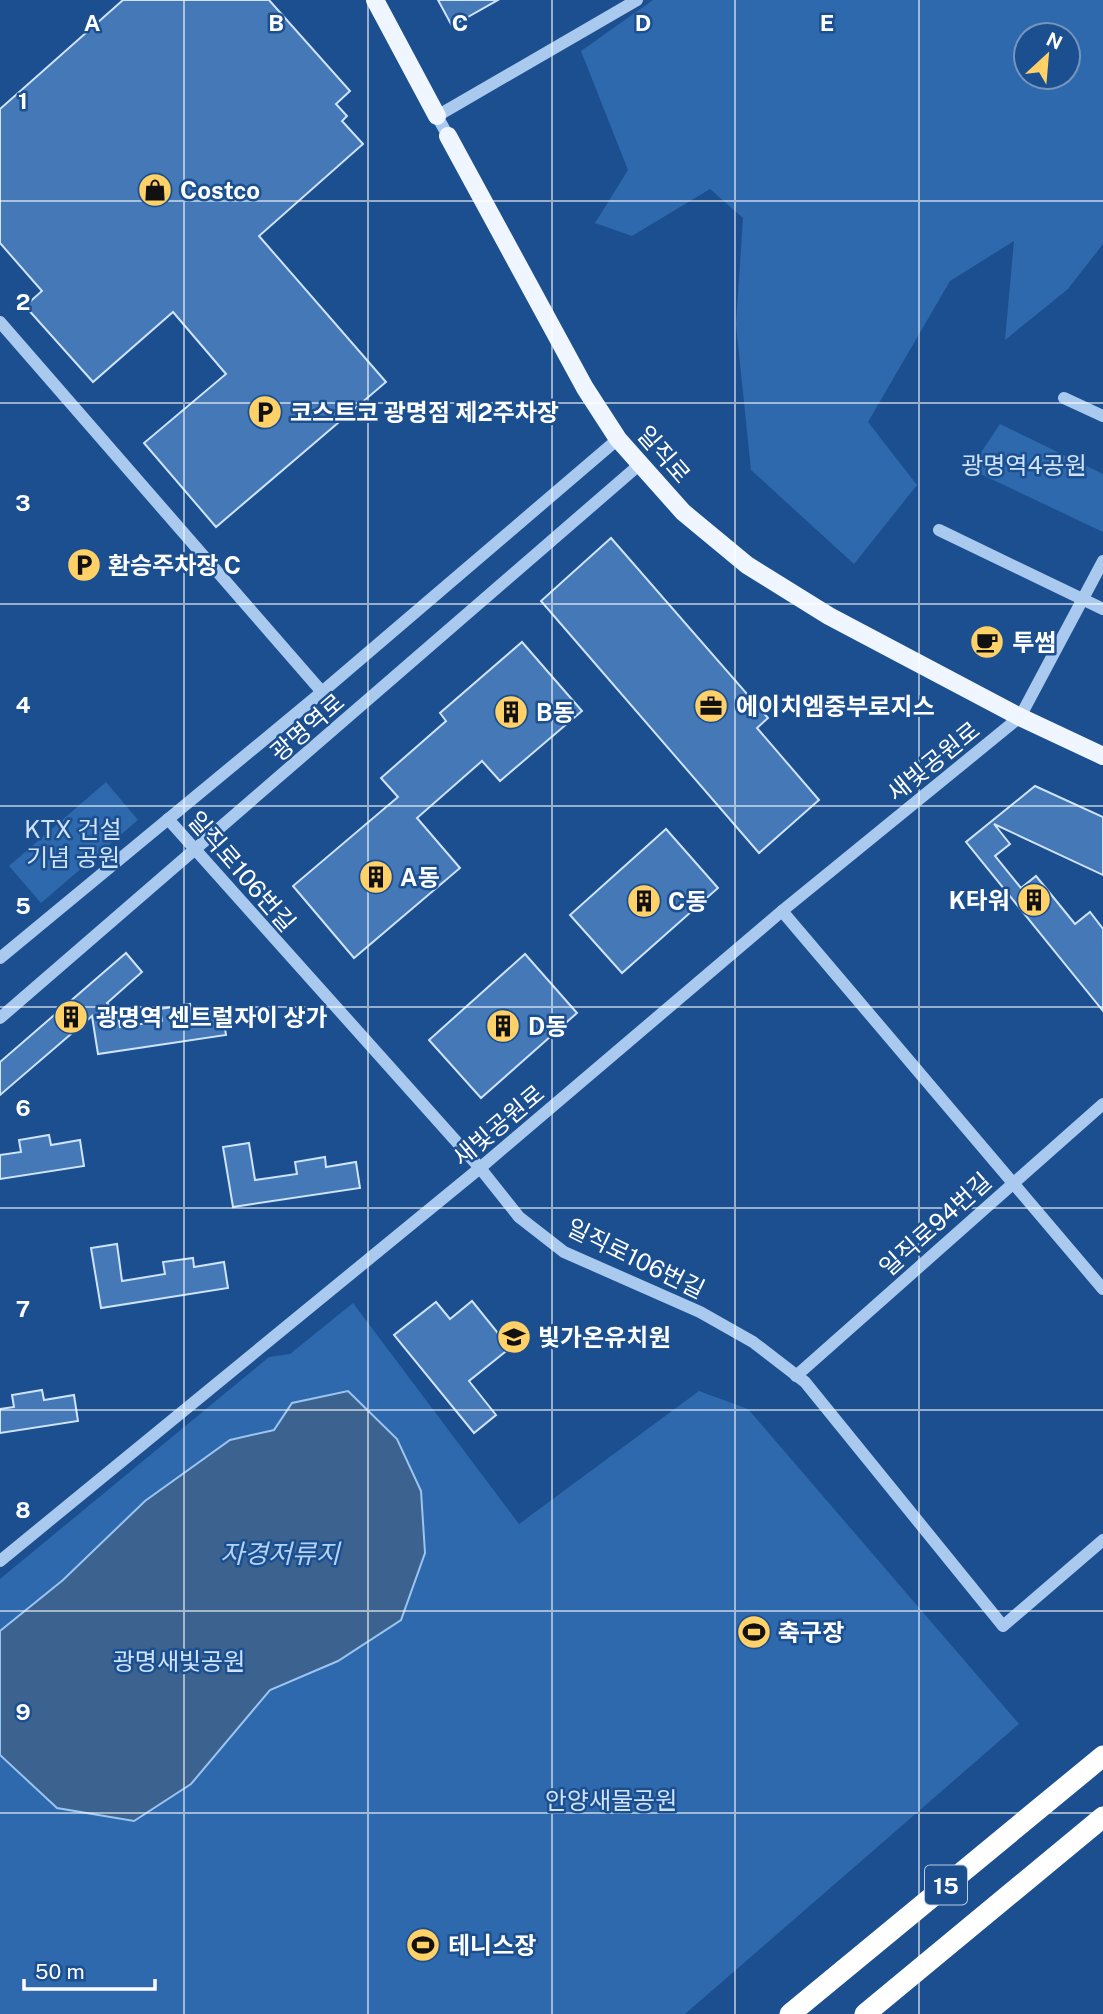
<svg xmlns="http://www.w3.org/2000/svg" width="1103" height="2014" font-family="'Public Sans','Noto Sans KR',sans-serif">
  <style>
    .green { fill: #2e69ad; fill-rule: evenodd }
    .water { fill: #3c6290; stroke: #9cc4f0; stroke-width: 2 }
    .building { fill: #4478b7; stroke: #cfe3fa; stroke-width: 2 }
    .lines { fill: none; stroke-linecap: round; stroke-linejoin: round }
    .minor { stroke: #a9c9ee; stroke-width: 12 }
    .major { stroke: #f0f6ff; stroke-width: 18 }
    .highway { stroke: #fff; stroke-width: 21 }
    .grid { fill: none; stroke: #fff; stroke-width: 2; stroke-opacity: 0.55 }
    .labels { text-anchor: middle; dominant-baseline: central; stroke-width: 5; stroke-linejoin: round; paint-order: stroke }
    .shield { fill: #1b4f8f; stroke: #bbcadd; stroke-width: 2 }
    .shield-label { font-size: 23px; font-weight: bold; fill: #fff }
    .poi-label { font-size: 24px; font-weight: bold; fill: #fff; stroke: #1b4f8f; text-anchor: start }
    .street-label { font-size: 24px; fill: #fff; stroke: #1b4f8f }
    .park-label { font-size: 24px; fill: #cfe3fa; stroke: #1b4f8f }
    .water-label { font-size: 26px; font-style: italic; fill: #b5d3f5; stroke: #1b4f8f }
    .grid-label { font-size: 23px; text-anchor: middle; font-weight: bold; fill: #fff; stroke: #1b4f8f; stroke-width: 5; stroke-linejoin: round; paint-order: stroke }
  </style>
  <rect width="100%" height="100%" fill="#1b4f8f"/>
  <g class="green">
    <path d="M653 0H1103V244L1068 289 1005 340 1014 241 950 281 868 422 917 485 854 564 751 470 736 325 743 218 710 189 632 236 595 223 628 170 581 51ZM1026 35H1068V77H1026Z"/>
    <polygon points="1000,424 1103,474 1103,532 970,469"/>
    <polygon points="106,782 138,820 41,903 9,866"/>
    <polygon points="353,1303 519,1524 699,1391 748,1409 1019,1724 685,2014 0,2014 0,1579 269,1357 290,1354"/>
  </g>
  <polygon class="water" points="348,1391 397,1439 421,1491 425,1553 401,1620 338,1661 270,1690 191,1784 134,1821 57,1808 0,1755 0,1631 63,1580 145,1501 230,1440 274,1430 292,1403"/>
  <g class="building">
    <polygon points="123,0 269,0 350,91 336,104 347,116 342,121 363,144 259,236 386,382 216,527 144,443 226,374 173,312 93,382 25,306 42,291 0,243 0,109"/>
    <polygon points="438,0 498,0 452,26"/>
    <polygon points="611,538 768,718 757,728 819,800 759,853 541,601"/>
    <polygon points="522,642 582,711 500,781 482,761 417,818 460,868 354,958 293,886 398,797 381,778 446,721 440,713"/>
    <polygon points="1035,786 1103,817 1103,875 994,824 1010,844 995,856 1021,888 1036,876 1075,924 1090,912 1103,929 1103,1011 966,842"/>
    <polygon points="666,829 718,888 622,973 570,915"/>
    <polygon points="126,953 142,972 107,1003 118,1015 120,1027 162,1021 160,1009 190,1004 192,1014 222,1009 226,1035 98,1054 92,1016 0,1095 0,1062"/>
    <polygon points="525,954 577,1013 481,1098 429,1040"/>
    <polygon points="49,1135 51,1145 80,1140 84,1166 0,1179 0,1155 21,1152 19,1140"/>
    <polygon points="249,1143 255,1180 297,1174 295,1162 325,1157 326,1167 356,1162 360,1188 233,1207 223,1147"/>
    <polygon points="117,1244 122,1281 165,1274 163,1262 193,1258 194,1267 224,1262 228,1288 101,1308 91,1248"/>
    <polygon points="472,1301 510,1348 469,1381 496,1415 474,1433 394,1335 436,1302 450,1319"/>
    <polygon points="42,1390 44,1400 74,1395 78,1421 0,1433 0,1409 14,1407 12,1395"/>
  </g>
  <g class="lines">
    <g class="minor">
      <polyline points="448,136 437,116 637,0"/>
      <polyline points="0,322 322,692"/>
      <polyline points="1064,398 1103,416"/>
      <polyline points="939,530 1103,609"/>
      <polyline points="168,819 480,1168 519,1217 564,1252 700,1312 753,1342 805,1382 1003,1626 1103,1540"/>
      <polyline points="782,911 1103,1289"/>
      <polyline points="0,958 322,692 618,439"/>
      <polyline points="0,1018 639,465"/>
      <polyline points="796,1376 1103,1104"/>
      <polyline points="0,1561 480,1168 782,911 1020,717 1103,561"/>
    </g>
    <g class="major">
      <polyline points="375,0 437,116"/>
      <polyline points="448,136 585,388 618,439 683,512 747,565 829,616 1020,717 1103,756"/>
    </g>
    <g class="highway">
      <polyline points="790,2014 1103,1756"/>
      <polyline points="865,2014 1103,1817"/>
    </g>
  </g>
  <path class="grid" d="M184 0V2014M368 0V2014M552 0V2014M735 0V2014M919 0V2014M0 201H1103M0 403H1103M0 604H1103M0 806H1103M0 1007H1103M0 1208H1103M0 1410H1103M0 1611H1103M0 1813H1103"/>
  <defs>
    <g id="shop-disc" transform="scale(1.75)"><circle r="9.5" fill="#ffd166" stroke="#1b4f8f"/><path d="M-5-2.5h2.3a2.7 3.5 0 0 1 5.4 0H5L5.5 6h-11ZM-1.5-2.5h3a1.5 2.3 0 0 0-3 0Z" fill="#111"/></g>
    <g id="parking-disc" transform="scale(1.75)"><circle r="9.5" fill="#ffd166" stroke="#1b4f8f"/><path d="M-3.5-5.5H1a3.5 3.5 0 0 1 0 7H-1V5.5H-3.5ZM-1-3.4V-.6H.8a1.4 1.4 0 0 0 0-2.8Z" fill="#111"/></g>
    <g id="cafe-disc" transform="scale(1.75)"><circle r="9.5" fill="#ffd166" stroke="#1b4f8f"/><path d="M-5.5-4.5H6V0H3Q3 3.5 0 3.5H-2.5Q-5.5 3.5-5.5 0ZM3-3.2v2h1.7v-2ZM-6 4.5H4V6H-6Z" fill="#111"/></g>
    <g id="office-disc" transform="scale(1.75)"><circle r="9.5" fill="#ffd166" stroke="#1b4f8f"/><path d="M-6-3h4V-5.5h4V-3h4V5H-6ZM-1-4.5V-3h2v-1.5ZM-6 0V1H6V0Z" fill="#111"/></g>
    <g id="building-disc" transform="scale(1.75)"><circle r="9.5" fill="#ffd166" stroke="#1b4f8f"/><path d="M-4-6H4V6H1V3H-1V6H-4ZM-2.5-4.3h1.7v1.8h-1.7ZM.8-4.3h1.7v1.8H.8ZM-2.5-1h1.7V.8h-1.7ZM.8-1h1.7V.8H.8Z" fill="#111"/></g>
    <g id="school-disc" transform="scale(1.75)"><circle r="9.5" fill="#ffd166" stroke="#1b4f8f"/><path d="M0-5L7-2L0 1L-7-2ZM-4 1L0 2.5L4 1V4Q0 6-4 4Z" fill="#111"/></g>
    <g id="stadium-disc" transform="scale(1.75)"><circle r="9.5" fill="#ffd166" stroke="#1b4f8f"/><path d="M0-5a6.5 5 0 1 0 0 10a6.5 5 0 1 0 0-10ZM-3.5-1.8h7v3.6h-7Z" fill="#111"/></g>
  </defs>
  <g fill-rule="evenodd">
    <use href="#shop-disc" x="155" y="190"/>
    <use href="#parking-disc" x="265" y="412"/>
    <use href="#parking-disc" x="84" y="565"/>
    <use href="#cafe-disc" x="987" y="642"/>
    <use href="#office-disc" x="711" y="706"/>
    <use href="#building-disc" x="511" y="712"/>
    <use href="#building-disc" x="376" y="877"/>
    <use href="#building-disc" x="1034" y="900"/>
    <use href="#building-disc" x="644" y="901"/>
    <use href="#building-disc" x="71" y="1017"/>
    <use href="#building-disc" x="503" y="1026"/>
    <use href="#school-disc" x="514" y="1337"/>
    <use href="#stadium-disc" x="754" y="1632"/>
    <use href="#stadium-disc" x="423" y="1945"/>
  </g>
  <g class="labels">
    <rect class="shield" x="925" y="1865.5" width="42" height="39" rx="5"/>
    <g class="shield-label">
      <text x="946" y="1885">15</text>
    </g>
    <g class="poi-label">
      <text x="180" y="190">Costco</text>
      <text x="290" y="412">코스트코 광명점 제2주차장</text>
      <text x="108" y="565">환승주차장 C</text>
      <text x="1012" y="642">투썸</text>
      <text x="736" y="706">에이치엠중부로지스</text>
      <text x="536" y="712">B동</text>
      <text x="400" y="877">A동</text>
      <text x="1010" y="900" text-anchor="end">K타워</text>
      <text x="668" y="901">C동</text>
      <text x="96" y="1017">광명역 센트럴자이 상가</text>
      <text x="528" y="1026">D동</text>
      <text x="538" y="1337">빛가온유치원</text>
      <text x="778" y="1632">축구장</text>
      <text x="448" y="1945">테니스장</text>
    </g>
    <g class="street-label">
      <text transform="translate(664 454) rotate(49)">일직로</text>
      <text transform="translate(307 727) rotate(-41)">광명역로</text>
      <text transform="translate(933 761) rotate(-39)">새빛공원로</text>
      <text transform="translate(242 871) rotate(49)">일직로106번길</text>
      <text transform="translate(498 1125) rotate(-40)">새빛공원로</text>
      <text transform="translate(935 1224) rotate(-42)">일직로94번길</text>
      <text transform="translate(636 1258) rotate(26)">일직로106번길</text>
    </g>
    <g class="park-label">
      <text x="1024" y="465">광명역4공원</text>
      <text x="73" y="829">KTX 건설<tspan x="73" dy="28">기념 공원</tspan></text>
      <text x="179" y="1661">광명새빛공원</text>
      <text x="611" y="1800">안양새물공원</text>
    </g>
    <g class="water-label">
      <text x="280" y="1553">자경저류지</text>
    </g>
  </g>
  <g class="grid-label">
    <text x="92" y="31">A</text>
    <text x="276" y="31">B</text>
    <text x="460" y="31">C</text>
    <text x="643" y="31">D</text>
    <text x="827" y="31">E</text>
    <text x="23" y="109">1</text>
    <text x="23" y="310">2</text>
    <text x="23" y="511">3</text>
    <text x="23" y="713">4</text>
    <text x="23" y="914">5</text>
    <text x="23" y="1116">6</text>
    <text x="23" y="1317">7</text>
    <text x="23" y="1518">8</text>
    <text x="23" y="1720">9</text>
  </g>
  <g transform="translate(1047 56) rotate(26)"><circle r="33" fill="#1b4f8f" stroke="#7695bc" stroke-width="2"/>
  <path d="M0-5L12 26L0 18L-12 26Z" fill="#ffd166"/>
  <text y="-10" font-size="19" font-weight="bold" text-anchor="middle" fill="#ffffff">N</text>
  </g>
  <path d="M24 1979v10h131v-10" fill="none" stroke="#ffffff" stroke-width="3.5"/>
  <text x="35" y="1979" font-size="21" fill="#ffffff" stroke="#1b4f8f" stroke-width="5" paint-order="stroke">50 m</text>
</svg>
